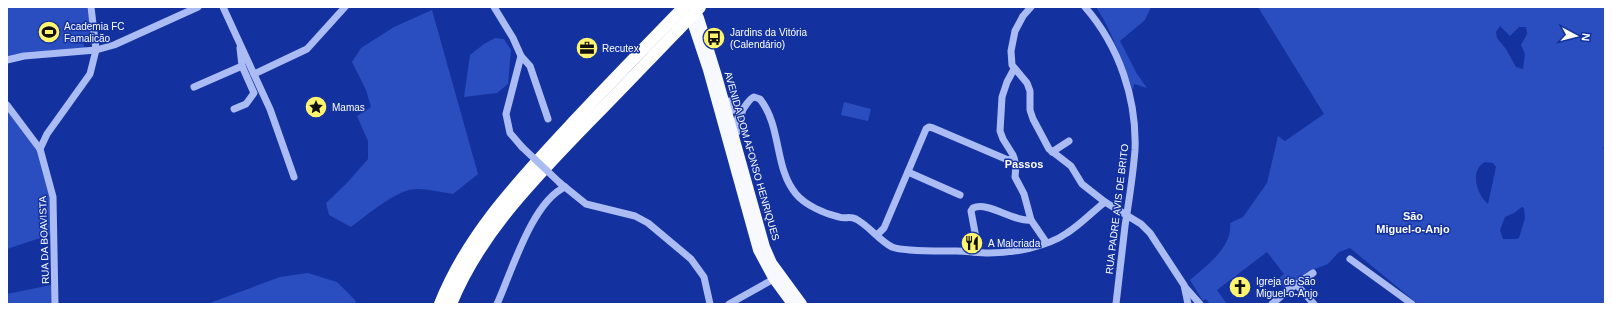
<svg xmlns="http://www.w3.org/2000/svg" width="1612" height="311" font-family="Arial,sans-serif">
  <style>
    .green { fill: #2a4dbf; fill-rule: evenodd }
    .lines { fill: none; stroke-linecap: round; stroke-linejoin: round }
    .minor { stroke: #abbcf4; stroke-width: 7 }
    .major { stroke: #f8f9ff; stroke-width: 10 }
    .highway { stroke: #fff; stroke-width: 12 }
    .minor-bridge { stroke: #abbcf4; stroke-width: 7 }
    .highway-bridge { stroke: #fff; stroke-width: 12 }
    .labels { text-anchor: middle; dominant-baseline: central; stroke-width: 3; stroke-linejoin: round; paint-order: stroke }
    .poi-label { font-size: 10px; fill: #fff; stroke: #13329f; text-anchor: start }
    .street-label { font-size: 10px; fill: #fff; stroke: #13329f }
    .neighbourhood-label { font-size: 11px; font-weight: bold; fill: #fff; stroke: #13329f }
  </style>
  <rect width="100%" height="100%" fill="#13329f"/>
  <g class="green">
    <polygon points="7,7 87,7 92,34 87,40 83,42 85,49 26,52 7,57"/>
    <path d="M1096 7H1151L1145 20 1120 41 1137 74 1147 88 1134 84 1133 90C1121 62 1113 32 1096 7Z"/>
    <path d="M1258 7H1605V146L1603 147 1605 152V304H1418L1350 248 1339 252 1328 264 1315 269 1284 288 1280 282 1284 278 1279 281 1278 279 1284 274 1267 252 1217 290 1227 304H1210L1206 299 1203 301 1190 280C1206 266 1233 247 1230 223L1243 217 1267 183 1278 136 1285 141 1324 114ZM1500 26 1510 36 1519 27H1526L1527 34 1521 45 1525 54 1523 69 1516 67 1506 49 1497 38 1496 32ZM1485 162 1493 163 1496 167 1488 204C1477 195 1469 170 1485 162ZM1522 207 1524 208 1525 218 1519 238 1516 239H1503L1500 230 1505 217 1514 213Z"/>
    <path d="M432 10 478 174 453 194C439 192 422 187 409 190 389 196 367 215 351 227L329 215 326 203 347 183 368 159V141L357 116 371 107 366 90 352 62 361 48 394 27Z"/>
    <polygon points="495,38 504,39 511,50 508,84 497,93 464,97 470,55 484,44"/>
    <polygon points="844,102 871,109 868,121 841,115"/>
    <path d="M7 110C24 132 45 156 50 184 53 200 53 217 55 233L7 249Z"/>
    <polygon points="308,273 337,282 355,300 356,304 207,304 280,277"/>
    <polygon points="56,284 55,304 7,304 7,294"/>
  </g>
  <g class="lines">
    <g class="minor">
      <polyline points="223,7 270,109 294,177"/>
      <polyline points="494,7 513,38 521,56 506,114 510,133 522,147"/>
      <polyline points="1031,7 1023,16 1015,31 1011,51 1012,65 1027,83 1030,91 1030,110 1033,119 1049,149 1071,166 1082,184 1105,202 1141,224 1150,233 1184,285 1188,304"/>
      <path d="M1085 7C1119 46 1137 99 1135 150 1133 175 1129 201 1125 226 1122 252 1119 278 1116 304"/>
      <polyline points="521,56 530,66 548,119"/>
      <polyline points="7,60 24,56 96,50 114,45 198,7"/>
      <polyline points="1014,69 1007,82 1002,97 1000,131 1003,139 1013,155 1016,165 1015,177 1024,194 1031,220 1046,242"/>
      <polyline points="254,74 307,49 345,7"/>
      <polyline points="194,87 242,66 240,48"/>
      <polyline points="729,101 731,109 742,113"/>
      <polyline points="7,105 40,149"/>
      <polyline points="234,109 246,104 254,93 242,66"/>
      <path d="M737 132C736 128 735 126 736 122 738 117 749 98 754 97L760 99C782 127 774 168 796 194 805 205 825 214 839 217 845 219 850 216 856 219 869 226 880 241 892 247 905 252 941 251 956 251 967 251 978 253 989 253 1013 253 1047 247 1067 233 1081 224 1092 212 1105 202"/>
      <polyline points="1052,152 1069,141"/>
      <polyline points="908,172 960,195"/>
      <polyline points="560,183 586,204 635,216 648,223 691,259 704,277 710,304"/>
      <polyline points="878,234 884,228 926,129 929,127 933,128 1008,160 1014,158"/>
      <path d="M974 252 976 238 971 211 973 208C988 201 1013 222 1031 220"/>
      <polyline points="1350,259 1412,304"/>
      <polyline points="1296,284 1314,304"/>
      <polyline points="1185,287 1200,304"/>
      <polyline points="55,304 53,197 40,149 47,134 90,74 96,50 91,7"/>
      <path d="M497 304C512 271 532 202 565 187"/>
      <polyline points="729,304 772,280"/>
      <polyline points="1272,304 1288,290 1313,273"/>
    </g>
    <g class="major">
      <polyline points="693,7 699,18 717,76 765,247 772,263 802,304"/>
      <polyline points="690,16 708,70 758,250 773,278 792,304"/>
    </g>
    <g class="highway">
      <path d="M440 304C467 236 515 185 564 132 603 90 643 49 684 7"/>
      <path d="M451 304C479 235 532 181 583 128 615 96 646 63 678 30"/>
    </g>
    <polyline class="minor-bridge" points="522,147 560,183"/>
    <polyline class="highway-bridge" points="678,30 700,7"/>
  </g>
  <defs>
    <g id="stadium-disc" transform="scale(1.15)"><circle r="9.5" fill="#fff46e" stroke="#13329f"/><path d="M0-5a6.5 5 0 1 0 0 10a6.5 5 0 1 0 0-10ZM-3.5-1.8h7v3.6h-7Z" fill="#111"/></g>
    <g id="bus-disc" transform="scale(1.15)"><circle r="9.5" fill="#fff46e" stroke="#13329f"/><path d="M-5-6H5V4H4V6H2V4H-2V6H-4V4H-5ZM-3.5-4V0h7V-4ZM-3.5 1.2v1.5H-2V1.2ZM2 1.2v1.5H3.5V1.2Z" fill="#111"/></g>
    <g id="office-disc" transform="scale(1.15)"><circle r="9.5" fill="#fff46e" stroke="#13329f"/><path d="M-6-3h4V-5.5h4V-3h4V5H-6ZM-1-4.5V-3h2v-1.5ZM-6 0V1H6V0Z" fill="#111"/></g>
    <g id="sight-disc" transform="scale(1.15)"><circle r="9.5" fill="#fff46e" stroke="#13329f"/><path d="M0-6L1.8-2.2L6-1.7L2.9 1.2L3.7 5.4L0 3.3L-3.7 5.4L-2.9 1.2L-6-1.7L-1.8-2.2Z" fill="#111"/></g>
    <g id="restaurant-disc" transform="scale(1.15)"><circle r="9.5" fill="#fff46e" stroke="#13329f"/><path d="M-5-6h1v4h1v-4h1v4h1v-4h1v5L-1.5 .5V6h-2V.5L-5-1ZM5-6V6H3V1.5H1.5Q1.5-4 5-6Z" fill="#111"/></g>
    <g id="church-disc" transform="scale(1.15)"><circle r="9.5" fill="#fff46e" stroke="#13329f"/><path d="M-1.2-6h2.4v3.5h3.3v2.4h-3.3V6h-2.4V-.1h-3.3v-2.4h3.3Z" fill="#111"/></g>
  </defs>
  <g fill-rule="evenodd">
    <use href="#stadium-disc" x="49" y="32"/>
    <use href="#bus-disc" x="714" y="38"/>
    <use href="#office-disc" x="587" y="48"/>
    <use href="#sight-disc" x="316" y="107"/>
    <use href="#restaurant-disc" x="972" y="243"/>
    <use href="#church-disc" x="1240" y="287"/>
  </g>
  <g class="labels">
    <g class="poi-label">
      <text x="64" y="26">Academia FC<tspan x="64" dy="12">Famalicão</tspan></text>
      <text x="730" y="32">Jardins da Vitória<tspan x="730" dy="12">(Calendário)</tspan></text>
      <text x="602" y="48">Recutex</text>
      <text x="332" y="107">Mamas</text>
      <text x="988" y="243">A Malcriada</text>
      <text x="1256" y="281">Igreja de São<tspan x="1256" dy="12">Miguel-o-Anjo</tspan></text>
    </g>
    <g class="street-label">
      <text transform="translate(752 156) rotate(74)">AVENIDA DOM AFONSO HENRIQUES</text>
      <text transform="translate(1117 209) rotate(-83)">RUA PADRE AVIS DE BRITO</text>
      <text transform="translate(44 240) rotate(-92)">RUA DA BOAVISTA</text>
    </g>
    <g class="neighbourhood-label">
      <text x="1024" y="164">Passos</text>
      <text x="1413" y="216">São<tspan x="1413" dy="13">Miguel-o-Anjo</tspan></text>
    </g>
  </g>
  <rect width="1612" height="311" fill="none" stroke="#ffffff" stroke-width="16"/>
  <g transform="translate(1576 36) rotate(97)" stroke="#13329f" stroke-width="3" paint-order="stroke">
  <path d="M0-3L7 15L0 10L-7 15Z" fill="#ffffff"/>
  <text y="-6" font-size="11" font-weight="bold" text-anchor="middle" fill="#ffffff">N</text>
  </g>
</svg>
